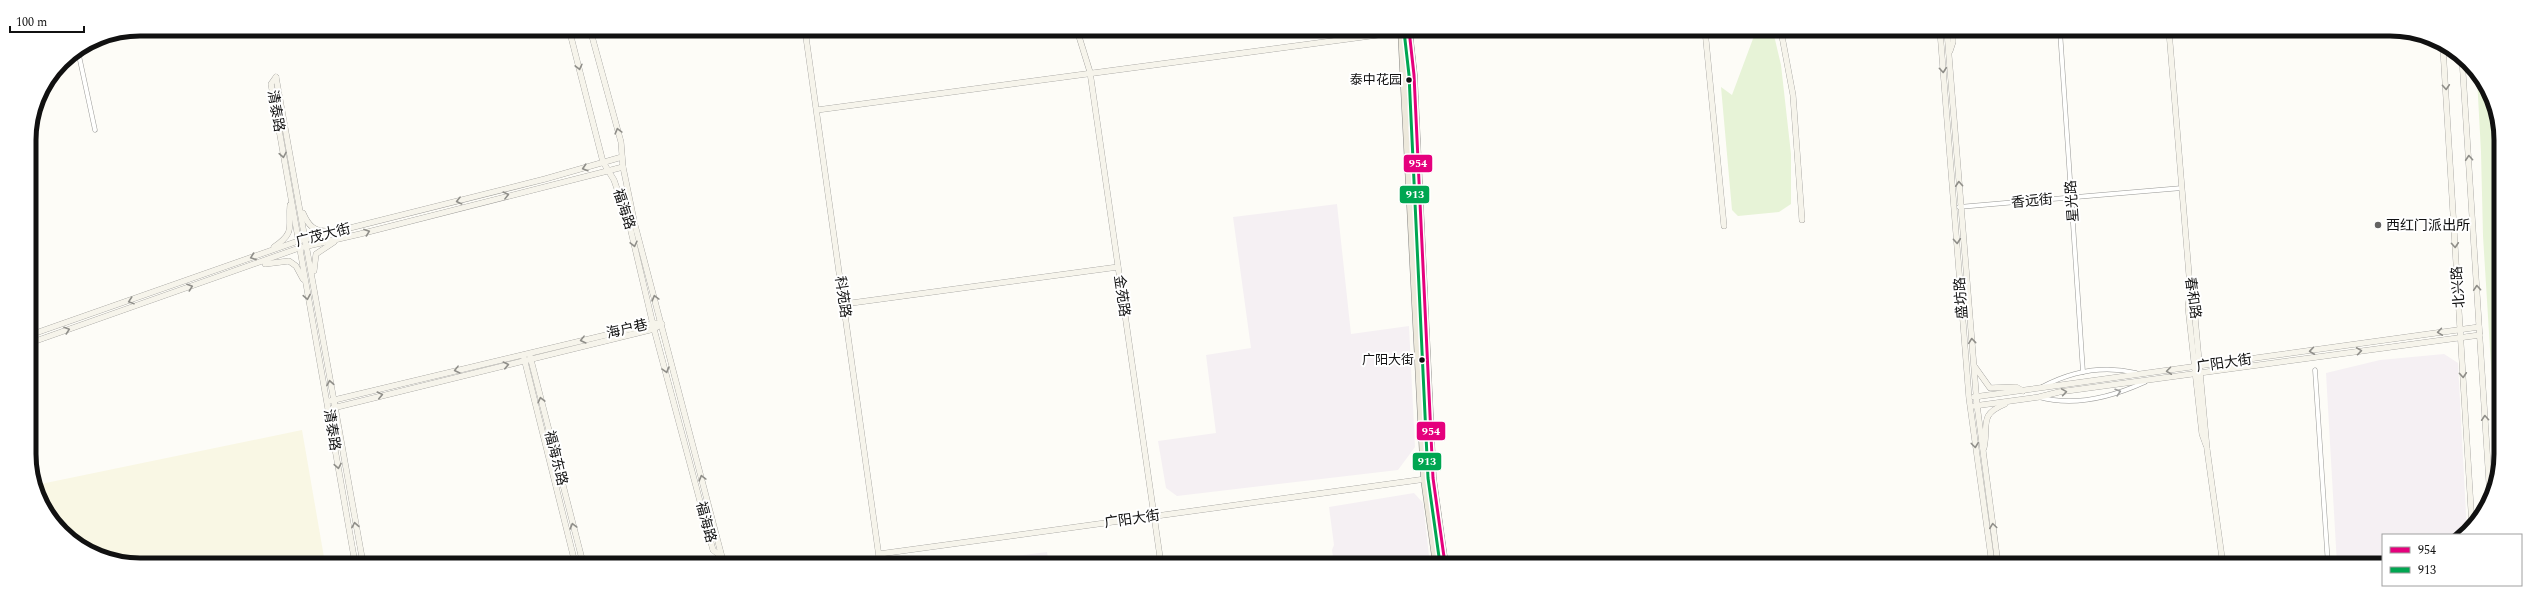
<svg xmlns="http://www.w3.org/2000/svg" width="2530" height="594" font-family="Spectral,'Noto Sans SC',serif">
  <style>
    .industrial { fill: #f5f0f3 }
    .farmland { fill: #f9f7e4 }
    .green { fill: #e7f3d7 }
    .water { fill: #cde8f7 }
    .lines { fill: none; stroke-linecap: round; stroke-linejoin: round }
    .street-casing { stroke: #979795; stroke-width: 5 }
    .secondary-casing { stroke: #8e8d8b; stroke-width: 6 }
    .primary-casing { stroke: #858482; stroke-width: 7 }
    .street { stroke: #fffffe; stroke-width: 4 }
    .secondary { stroke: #f6f4eb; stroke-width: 5.5 }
    .primary { stroke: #ede9dc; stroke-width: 6 }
    .bus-1-casing { stroke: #fff; stroke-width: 6 }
    .bus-2-casing { stroke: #fff; stroke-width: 6 }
    .bus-1 { stroke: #e5007d; stroke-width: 3 }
    .bus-2 { stroke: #00a651; stroke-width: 3 }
    .oneway { stroke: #8f8e89 }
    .oneway2 { stroke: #a0a09f }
    .bus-dot { fill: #111; stroke: #fff; stroke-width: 1.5 }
    .poi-dot { fill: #646362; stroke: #fff; stroke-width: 1.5 }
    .labels { text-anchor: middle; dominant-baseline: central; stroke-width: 4; stroke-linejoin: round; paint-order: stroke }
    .bus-label { font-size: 13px; fill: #111; stroke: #fff; text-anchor: end }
    .street-label { font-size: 14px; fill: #111; stroke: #fff }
    .poi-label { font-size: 14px; fill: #111; stroke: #fff; text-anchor: start }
    .rim { fill: none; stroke: #111; stroke-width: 5 }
    .line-badge { stroke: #fff; stroke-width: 1.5 }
    .badge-label { font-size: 11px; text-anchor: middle; font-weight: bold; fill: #fff }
  </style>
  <rect width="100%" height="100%" fill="#fdfcf7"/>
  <g class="industrial">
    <polygon points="1337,204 1351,334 1409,326 1415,447 1398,470 1177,496 1166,488 1158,441 1216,433 1206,355 1251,348 1233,217"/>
    <polygon points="2444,354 2458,363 2467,533 2465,535 2383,535 2383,565 2337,565 2326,373 2380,360"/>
    <polygon points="1414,493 1423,503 1430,564 1334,564 1332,550 1334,545 1329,507"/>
    <polygon points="1047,552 1049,564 952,564"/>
  </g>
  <polygon class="farmland" points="302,430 325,563 119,563 62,533 36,485"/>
  <g class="green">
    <polygon points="1749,30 1773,31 1781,65 1791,154 1791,204 1779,212 1738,216 1732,210 1721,87 1732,95 1754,36"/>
    <polygon points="2477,78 2499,119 2498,478 2483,236 2481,152"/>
  </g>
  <polygon class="water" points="2494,110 2499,119 2499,193"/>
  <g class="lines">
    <g class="street-casing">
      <g id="street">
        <polyline points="2060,31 2083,372"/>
        <polyline points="78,51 95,130"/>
        <polyline points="1959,207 2182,188"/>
        <polyline points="2315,370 2328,565"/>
        <path d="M2042 387C2072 371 2103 365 2136 373"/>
        <path d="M2039 397C2074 407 2112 397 2145 382"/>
      </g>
    </g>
    <g class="secondary-casing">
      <g id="secondary">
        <polyline points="569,29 603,162 614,180 630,227 654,329 713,550 722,557"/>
        <polyline points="590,29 621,142 623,167 635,225 722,557"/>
        <polyline points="805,30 880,564"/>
        <polyline points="1077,30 1090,72 1161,564"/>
        <polyline points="1705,30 1724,226"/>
        <polyline points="1781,31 1793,95 1802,220"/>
        <polyline points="1940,31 1969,398 1992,564"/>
        <polyline points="1947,31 1977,405 1998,564"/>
        <polyline points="2169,31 2190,287 2194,306 2207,449 2223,565"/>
        <polyline points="2443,48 2472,526"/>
        <polyline points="1950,51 1953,42 1953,31"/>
        <polyline points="2462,58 2490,498"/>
        <polyline points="276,77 271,84 355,563"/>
        <polyline points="276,77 363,563"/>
        <polyline points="817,110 1415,30"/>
        <path d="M303 213C308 225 314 232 328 231"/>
        <path d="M274 247C296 232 288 227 290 205"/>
        <polyline points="265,264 289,261 296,266 303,279"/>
        <polyline points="314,271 316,254 334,242"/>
        <polyline points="2190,293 2188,307 2202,434 2206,445"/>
        <polyline points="844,304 1118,267"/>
        <polyline points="30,335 298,241 545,179 622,157"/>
        <polyline points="30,343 299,248 360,234 623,167"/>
        <polyline points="530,356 583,563"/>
        <polyline points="524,358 575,563"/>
        <polyline points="1975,367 1990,388 2016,387 2023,391"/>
        <polyline points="1974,397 2479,327"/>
        <polyline points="330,401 656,323"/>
        <polyline points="1974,406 2039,397 2059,392 2480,335"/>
        <polyline points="333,408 654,329 662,324"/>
        <path d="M1984 448C1989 425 1978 415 2005 404"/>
        <polyline points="879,554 1433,478"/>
      </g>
    </g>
    <g class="primary-casing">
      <g id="primary">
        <polyline points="1401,30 1424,479 1436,564"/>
        <polyline points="1409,30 1414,75 1433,478 1445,564"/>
      </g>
    </g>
    <use href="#street" class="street"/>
    <use href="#secondary" class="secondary"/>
    <use href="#primary" class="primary"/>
    <g class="bus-1-casing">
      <polyline id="bus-1" points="1409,30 1414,75 1433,478 1445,564"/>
    </g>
    <g class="bus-2-casing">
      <polyline id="bus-2" points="1404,31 1409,75 1428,478 1440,564"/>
    </g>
    <use href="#bus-1" class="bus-1"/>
    <use href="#bus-2" class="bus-2"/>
  </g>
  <defs><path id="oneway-chevron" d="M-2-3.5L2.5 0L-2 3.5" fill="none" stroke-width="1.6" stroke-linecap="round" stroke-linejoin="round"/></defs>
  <g class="oneway">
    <use href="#oneway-chevron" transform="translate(579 67) rotate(76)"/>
    <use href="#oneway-chevron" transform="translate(1943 70) rotate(85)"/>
    <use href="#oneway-chevron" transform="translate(2446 87) rotate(86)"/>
    <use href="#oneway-chevron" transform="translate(618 131) rotate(-105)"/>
    <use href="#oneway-chevron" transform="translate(283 155) rotate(80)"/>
    <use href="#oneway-chevron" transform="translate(2469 158) rotate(-94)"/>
    <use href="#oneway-chevron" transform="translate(585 168) rotate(163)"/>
    <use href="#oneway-chevron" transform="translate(1959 184) rotate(-94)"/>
    <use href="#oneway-chevron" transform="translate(506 195) rotate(-14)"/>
    <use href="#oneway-chevron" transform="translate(459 201) rotate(166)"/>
    <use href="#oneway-chevron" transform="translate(367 232) rotate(-20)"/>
    <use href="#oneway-chevron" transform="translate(1957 241) rotate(86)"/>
    <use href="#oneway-chevron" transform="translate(634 244) rotate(77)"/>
    <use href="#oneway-chevron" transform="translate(2455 245) rotate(86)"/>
    <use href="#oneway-chevron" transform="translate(253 257) rotate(160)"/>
    <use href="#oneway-chevron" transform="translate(190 287) rotate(-19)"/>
    <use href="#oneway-chevron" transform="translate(2477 288) rotate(-94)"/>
    <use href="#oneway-chevron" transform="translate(307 297) rotate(80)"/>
    <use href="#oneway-chevron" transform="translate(655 298) rotate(-105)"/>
    <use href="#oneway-chevron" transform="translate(131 301) rotate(161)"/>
    <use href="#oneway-chevron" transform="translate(67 330) rotate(-19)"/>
    <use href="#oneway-chevron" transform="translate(2440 332) rotate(172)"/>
    <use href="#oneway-chevron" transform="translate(583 340) rotate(166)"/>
    <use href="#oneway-chevron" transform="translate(1972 341) rotate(-96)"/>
    <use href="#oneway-chevron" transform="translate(2312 351) rotate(172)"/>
    <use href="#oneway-chevron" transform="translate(2359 351) rotate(-8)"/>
    <use href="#oneway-chevron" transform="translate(506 365) rotate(-13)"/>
    <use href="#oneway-chevron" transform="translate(457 370) rotate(166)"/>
    <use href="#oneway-chevron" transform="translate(666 370) rotate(74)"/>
    <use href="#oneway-chevron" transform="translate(2169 371) rotate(173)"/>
    <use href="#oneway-chevron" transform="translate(2463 375) rotate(86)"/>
    <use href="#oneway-chevron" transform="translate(330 383) rotate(-100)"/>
    <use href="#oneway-chevron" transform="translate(2064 392) rotate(-9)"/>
    <use href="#oneway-chevron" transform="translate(380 395) rotate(-13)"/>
    <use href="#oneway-chevron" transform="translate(541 400) rotate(-104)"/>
    <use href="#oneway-chevron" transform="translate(2485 418) rotate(-94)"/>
    <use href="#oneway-chevron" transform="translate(1975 445) rotate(83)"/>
    <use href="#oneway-chevron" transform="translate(338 466) rotate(80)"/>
    <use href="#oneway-chevron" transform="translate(702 478) rotate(-105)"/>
    <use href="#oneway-chevron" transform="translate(355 525) rotate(-100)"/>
    <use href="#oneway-chevron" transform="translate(573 526) rotate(-105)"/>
    <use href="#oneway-chevron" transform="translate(1993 526) rotate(-98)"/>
  </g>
  <use class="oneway2" href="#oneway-chevron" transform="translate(2118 392) rotate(-17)"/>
  <g class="bus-dot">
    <circle cx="1409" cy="80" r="3.5"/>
    <circle cx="1422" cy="360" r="3.5"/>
  </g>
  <circle class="poi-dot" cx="2378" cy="225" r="4"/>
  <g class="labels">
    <g class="bus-label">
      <text x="1402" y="80">泰中花园</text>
      <text x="1414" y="360">广阳大街</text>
    </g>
    <g class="street-label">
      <text transform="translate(276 111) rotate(80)">清泰路</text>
      <text transform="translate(2032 201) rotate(-5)">香远街</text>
      <text transform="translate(2072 201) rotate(-94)">星光路</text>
      <text transform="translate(624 209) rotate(72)">福海路</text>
      <text transform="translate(323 235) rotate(-14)">广茂大街</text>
      <text transform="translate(2458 287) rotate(-94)">北兴路</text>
      <text transform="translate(1122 296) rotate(82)">金苑路</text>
      <text transform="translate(843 297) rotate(82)">科苑路</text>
      <text transform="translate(1961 298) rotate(-94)">盛坊路</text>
      <text transform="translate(2193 298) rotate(82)">春和路</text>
      <text transform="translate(627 329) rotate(-13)">海户巷</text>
      <text transform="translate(2224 363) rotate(-8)">广阳大街</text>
      <text transform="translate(332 430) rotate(81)">清泰路</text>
      <text transform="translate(556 458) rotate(76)">福海东路</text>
      <text transform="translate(1132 519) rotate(-8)">广阳大街</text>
      <text transform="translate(706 522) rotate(75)">福海路</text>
    </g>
    <g class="poi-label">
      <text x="2386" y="225">西红门派出所</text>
    </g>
  </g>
  <path d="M0 0H2530V594H0ZM140 36H2390A104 104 0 0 1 2494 140V454A104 104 0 0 1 2390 558H140A104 104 0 0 1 36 454V140A104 104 0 0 1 140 36Z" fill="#fff" fill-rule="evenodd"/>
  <path class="rim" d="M140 36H2390A104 104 0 0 1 2494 140V454A104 104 0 0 1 2390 558H140A104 104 0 0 1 36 454V140A104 104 0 0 1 140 36Z"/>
  <g class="line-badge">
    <rect x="1403" y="154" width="30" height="19" rx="4" fill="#e5007d"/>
    <rect x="1399" y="185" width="31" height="19" rx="4" fill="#00a651"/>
    <rect x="1416" y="421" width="30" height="20" rx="4" fill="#e5007d"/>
    <rect x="1412" y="452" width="30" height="19" rx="4" fill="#00a651"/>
  </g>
  <g class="badge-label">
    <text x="1418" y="167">954</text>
    <text x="1415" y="198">913</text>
    <text x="1431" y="435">954</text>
    <text x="1427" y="465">913</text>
  </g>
  <rect x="2382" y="534" width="140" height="52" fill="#ffffff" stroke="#a0a0a0"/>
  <rect x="2390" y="547" width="20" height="6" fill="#e5007d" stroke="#a0a0a0"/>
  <text x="2418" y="554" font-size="12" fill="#111111">954</text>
  <rect x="2390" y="567" width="20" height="6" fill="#00a651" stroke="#a0a0a0"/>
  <text x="2418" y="574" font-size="12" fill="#111111">913</text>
  <path d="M10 26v6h74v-6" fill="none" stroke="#111111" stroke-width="2"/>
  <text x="16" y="26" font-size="12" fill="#111111" stroke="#ffffff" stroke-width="3" paint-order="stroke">100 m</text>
</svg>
